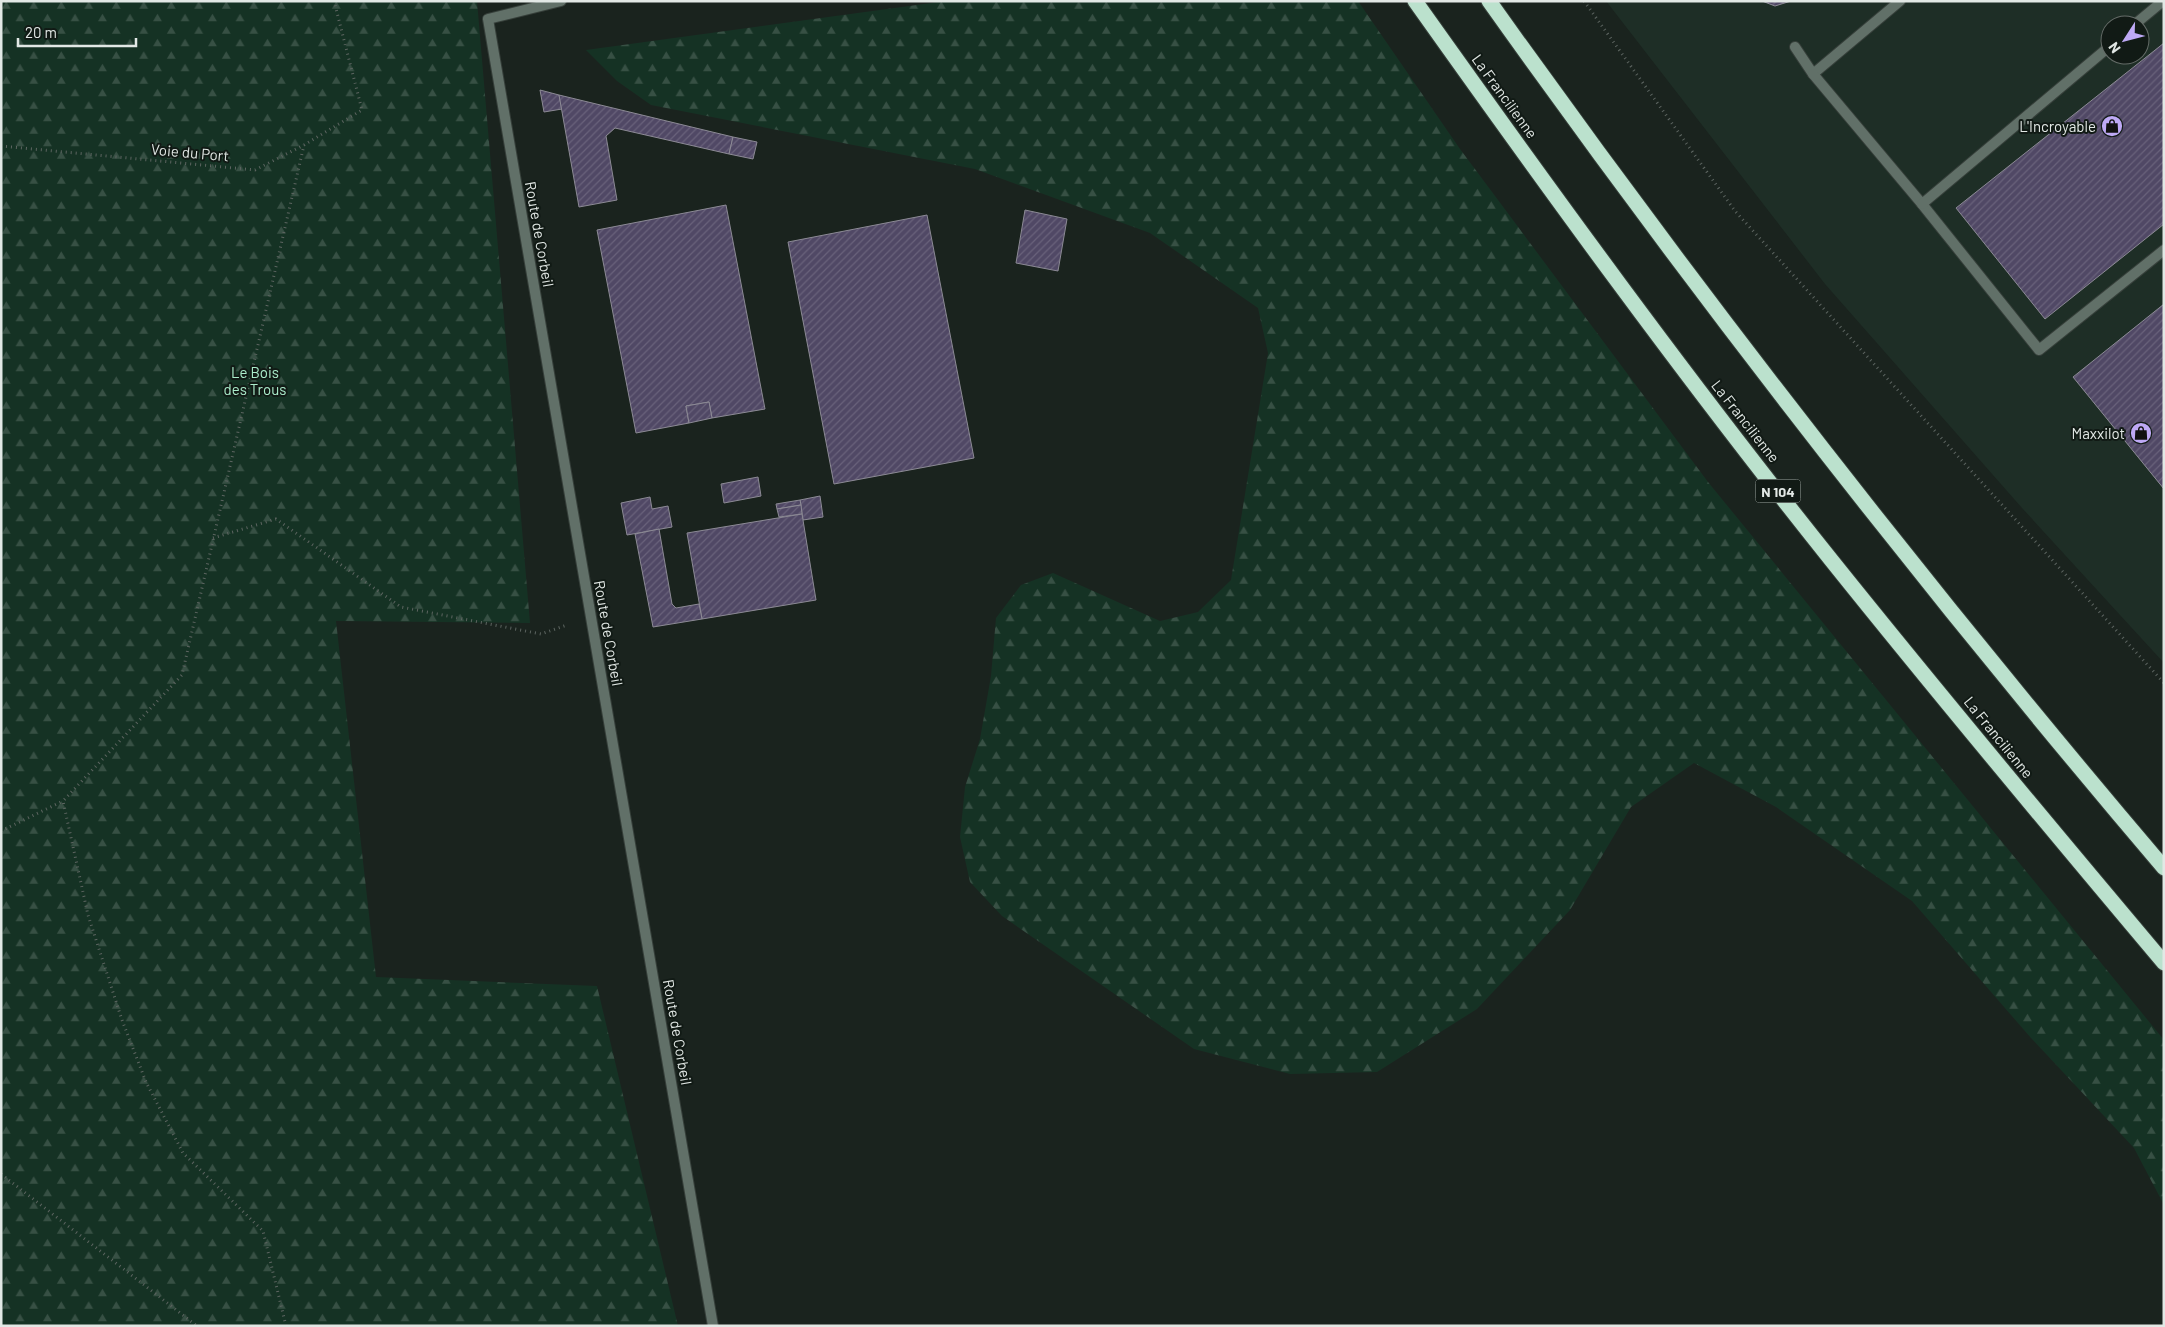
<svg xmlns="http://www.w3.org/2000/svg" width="2165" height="1327" font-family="Barlow,sans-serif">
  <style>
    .built { fill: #1e2e26; fill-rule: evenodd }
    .forest { fill: url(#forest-firs) }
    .building { fill: url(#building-hatch); stroke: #8c8a95 }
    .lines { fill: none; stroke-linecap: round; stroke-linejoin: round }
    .lane-casing { stroke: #363f3a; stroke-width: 12 }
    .street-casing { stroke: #363f3a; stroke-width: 12 }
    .highway-casing { stroke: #363f3a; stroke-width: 17 }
    .path { stroke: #5d6561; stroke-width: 3; stroke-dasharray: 1 4; stroke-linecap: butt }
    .lane { stroke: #617068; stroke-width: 10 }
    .street { stroke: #617068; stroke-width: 10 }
    .highway { stroke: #bbe1cd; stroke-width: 15 }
    .labels { text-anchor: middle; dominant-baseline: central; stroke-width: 4; stroke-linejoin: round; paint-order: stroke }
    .shield { fill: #111a15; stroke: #a3aaa7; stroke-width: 1 }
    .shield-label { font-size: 14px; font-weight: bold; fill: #e2e8e5 }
    .street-label { font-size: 15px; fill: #e2e8e5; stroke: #111a15 }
    .poi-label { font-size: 15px; fill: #e2e8e5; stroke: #111a15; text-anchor: end }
    .park-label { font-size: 15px; fill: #abeccb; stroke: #111a15 }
  </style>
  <defs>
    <pattern id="forest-firs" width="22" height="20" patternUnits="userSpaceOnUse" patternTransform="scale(1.25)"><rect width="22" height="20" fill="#153224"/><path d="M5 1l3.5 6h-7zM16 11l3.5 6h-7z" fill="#375044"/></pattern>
    <pattern id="building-hatch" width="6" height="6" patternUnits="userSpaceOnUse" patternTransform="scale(1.25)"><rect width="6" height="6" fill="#504865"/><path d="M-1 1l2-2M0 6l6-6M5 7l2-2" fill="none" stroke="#69627b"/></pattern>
  </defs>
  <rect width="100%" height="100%" fill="#1a231e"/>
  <path class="built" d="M1606 1H2164V663L2022 508 1825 284ZM2110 25H2140V55H2110Z"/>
  <g class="forest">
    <polygon points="1,1 477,1 530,623 336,621 376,977 597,986 678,1326 1,1326"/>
    <polygon points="946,1 1358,1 1460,149 1708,482 2164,1040 2164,1205 2134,1148 2031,1038 1912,901 1776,807 1694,763 1631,807 1570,910 1477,1009 1377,1072 1290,1074 1194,1049 1002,916 970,882 960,837 965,787 980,739 991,676 996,618 1021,585 1053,573 1160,621 1198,612 1231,580 1268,353 1258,308 1150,233 975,169 651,105 617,81 586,50"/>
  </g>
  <g class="building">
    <polygon points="1762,1 1791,1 1775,6"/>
    <polygon points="2164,43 2164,224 2045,319 1956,208"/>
    <polygon points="540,90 559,95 562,109 544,112"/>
    <polygon points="559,95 733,137 729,154 615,128 606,136 617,200 579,207"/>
    <polygon points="733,137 757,142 753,159 729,154"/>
    <polygon points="726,205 765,409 712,418 709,402 686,406 689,423 636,433 597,230"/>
    <polygon points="1025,210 1067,219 1058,271 1016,263"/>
    <polygon points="927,215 974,458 834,484 788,242"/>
    <polygon points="2164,304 2164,489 2073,377"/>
    <polygon points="709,402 712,418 689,423 686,406"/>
    <polygon points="758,477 761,496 724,503 721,484"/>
    <polygon points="820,496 823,517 803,520 800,500"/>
    <polygon points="650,497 652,509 668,506 672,527 627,535 621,503"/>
    <polygon points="800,500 801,505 777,509 776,504"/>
    <polygon points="801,505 802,514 779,517 777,509"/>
    <polygon points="802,514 816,600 702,619 687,533"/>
    <polygon points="659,529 672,604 676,608 699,604 702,619 653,627 635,534"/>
  </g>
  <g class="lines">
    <g class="lane-casing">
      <g id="lane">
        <polyline points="2134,25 2163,1"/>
        <polyline points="1795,47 1813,74 1900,1"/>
        <polyline points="1813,74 1922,204 2039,350 2164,250"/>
        <polyline points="1922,204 2110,46"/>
      </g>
    </g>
    <g class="street-casing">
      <polyline id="street" points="561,1 488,19 713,1326"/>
    </g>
    <g class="highway-casing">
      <g id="highway">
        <path d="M1415 1C1550 191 1687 380 1832 561 1941 697 2052 830 2164 963"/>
        <path d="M1489 1C1701 299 1927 589 2164 868"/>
      </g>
    </g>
    <g class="path">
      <polyline points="1584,1 1735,211 2164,683"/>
      <polyline points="1,146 255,170 304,145 362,110 334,1"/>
      <polyline points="213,538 276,519 401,607 541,634 567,625"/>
      <polyline points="1,831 63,801"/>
      <polyline points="1,1174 197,1326"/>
      <polyline points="286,1326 263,1231 183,1153 146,1082 122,1020 88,915 63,801 182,675 304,145"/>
    </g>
    <use href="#lane" class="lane"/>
    <use href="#street" class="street"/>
    <use href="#highway" class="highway"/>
  </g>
  <defs>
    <g id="shop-disc" transform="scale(1.125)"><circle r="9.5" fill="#bea9f5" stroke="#111a15"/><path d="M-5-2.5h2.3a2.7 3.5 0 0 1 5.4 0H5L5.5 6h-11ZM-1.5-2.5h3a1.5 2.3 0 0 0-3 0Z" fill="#111"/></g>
  </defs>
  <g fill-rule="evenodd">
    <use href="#shop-disc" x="2112" y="126"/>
    <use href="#shop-disc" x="2141" y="433"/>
  </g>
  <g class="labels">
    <rect class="shield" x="1755.5" y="479.5" width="45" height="23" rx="4"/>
    <g class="shield-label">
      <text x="1778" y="491">N 104</text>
    </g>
    <g class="street-label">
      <text transform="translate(1505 96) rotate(54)">La Francilienne</text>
      <text transform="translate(190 152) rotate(5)">Voie du Port</text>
      <text transform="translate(540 234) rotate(80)">Route de Corbeil</text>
      <text transform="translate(1746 421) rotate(52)">La Francilienne</text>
      <text transform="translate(609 633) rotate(80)">Route de Corbeil</text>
      <text transform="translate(1999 737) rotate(51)">La Francilienne</text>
      <text transform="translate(678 1032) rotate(80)">Route de Corbeil</text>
    </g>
    <g class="poi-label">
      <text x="2096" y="126">L'Incroyable</text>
      <text x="2125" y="433">Maxxilot</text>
    </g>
    <g class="park-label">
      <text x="255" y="372">Le Bois<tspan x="255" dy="17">des Trous</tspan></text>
    </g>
  </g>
  <rect width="2165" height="1327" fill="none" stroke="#e2e8e5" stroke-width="5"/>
  <g transform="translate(2125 40) rotate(234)"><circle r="24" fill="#111a15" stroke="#656c68"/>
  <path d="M0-4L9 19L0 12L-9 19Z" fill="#bea9f5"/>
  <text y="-8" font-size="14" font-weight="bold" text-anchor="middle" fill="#e2e8e5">N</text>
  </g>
  <path d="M18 38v8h118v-8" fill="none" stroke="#e2e8e5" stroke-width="2.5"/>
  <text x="25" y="38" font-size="15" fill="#e2e8e5" stroke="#111a15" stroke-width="4" paint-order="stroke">20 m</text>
</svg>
